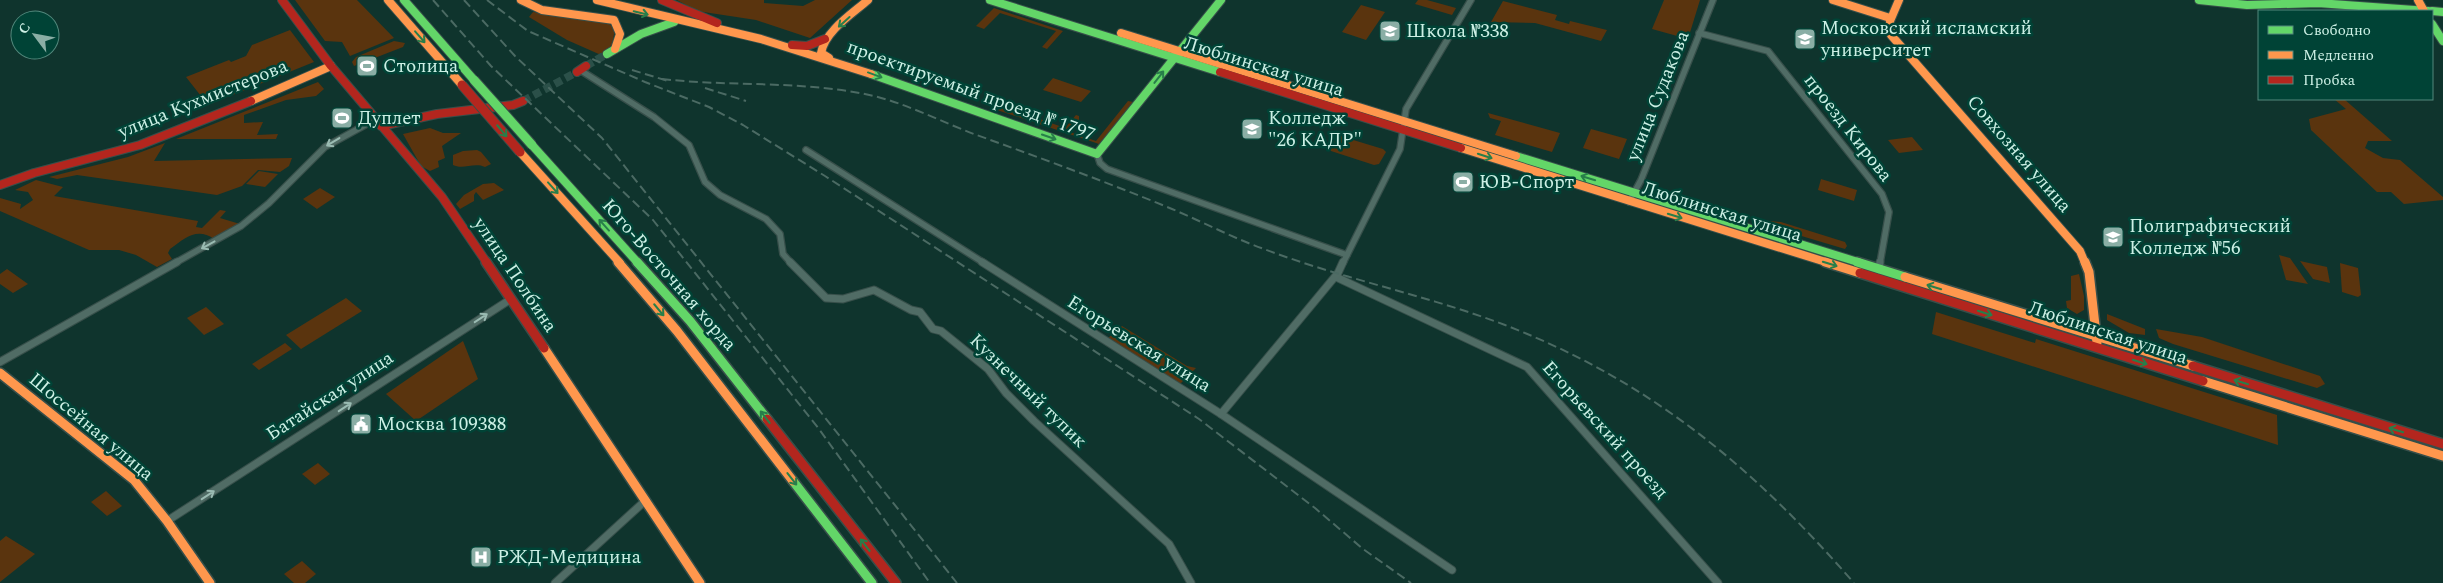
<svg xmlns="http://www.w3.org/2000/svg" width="2443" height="583" font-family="Spectral,serif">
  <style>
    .green { fill: #5a340e }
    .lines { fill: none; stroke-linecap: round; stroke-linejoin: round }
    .secondary-tunnel { stroke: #2b5049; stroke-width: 8; stroke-dasharray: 8 4; stroke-linecap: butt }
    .street-far1-casing { stroke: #374f4a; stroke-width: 8 }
    .street-casing { stroke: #374f4a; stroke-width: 9 }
    .fast-far1-casing { stroke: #374f4a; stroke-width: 10 }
    .fast-casing { stroke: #374f4a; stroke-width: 12 }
    .slow-far1-casing { stroke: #374f4a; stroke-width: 10 }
    .slow-casing { stroke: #374f4a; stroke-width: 12 }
    .jam-far1-casing { stroke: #374f4a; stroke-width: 10 }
    .jam-casing { stroke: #374f4a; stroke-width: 12 }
    .street-far1 { stroke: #506c65; stroke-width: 5.5 }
    .street { stroke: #506c65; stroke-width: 7 }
    .fast-far1 { stroke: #63d668; stroke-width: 8 }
    .fast { stroke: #63d668; stroke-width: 9 }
    .slow-far1 { stroke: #ff974d; stroke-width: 8 }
    .slow { stroke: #ff974d; stroke-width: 9 }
    .jam-far1 { stroke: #b3261e; stroke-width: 8 }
    .jam { stroke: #b3261e; stroke-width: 9 }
    .rail { stroke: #4b6a63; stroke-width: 2; stroke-dasharray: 9 4.5; stroke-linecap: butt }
    .fast-bridge-casing { stroke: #374f4a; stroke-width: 11; stroke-linecap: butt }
    .jam-bridge-casing { stroke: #374f4a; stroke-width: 11; stroke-linecap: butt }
    .fast-bridge { stroke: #63d668; stroke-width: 9 }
    .jam-bridge { stroke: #b3261e; stroke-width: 9 }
    .oneway { stroke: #287e4a }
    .oneway2 { stroke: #9abbb2 }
    .labels { text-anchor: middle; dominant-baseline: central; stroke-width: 5; stroke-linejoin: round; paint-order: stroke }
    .poi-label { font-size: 19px; fill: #ccf0e5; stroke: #004336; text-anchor: start }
    .street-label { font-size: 19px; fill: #ccf0e5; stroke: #004336 }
  </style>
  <rect width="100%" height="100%" fill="#0f342d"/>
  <g class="green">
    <polygon points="295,0 357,0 394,38 350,56 342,42 325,41"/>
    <polygon points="677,0 764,0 764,3 803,6 815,0 852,0 810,38 756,20 697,11"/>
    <polygon points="1418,0 1427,0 1456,8 1452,15 1415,4"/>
    <polygon points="1664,0 1700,0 1688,39 1652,29"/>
    <polygon points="1503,1 1557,15 1555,20 1569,24 1570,21 1607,30 1601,41 1535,23 1491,22"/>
    <polygon points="1361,5 1385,12 1366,40 1342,32"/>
    <polygon points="994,8 1063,31 1047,49 1042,47 1056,31 1000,13 984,29 976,26"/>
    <polygon points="533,12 600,18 615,28 612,46 601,55 567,40 529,17"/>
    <polygon points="290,30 314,62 208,105 186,77 229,60 231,62 246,56 252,45"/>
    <polygon points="394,41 405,43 403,47 354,66 352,62 356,57"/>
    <polygon points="1053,78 1091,91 1081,102 1043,90"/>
    <polygon points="318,82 324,89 316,96 286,100 244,115 244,123 263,122 257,135 278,134 276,139 176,139"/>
    <polygon points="2334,99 2344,99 2392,141 2368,141 2365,148 2383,158 2400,160 2443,197 2443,200 2404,204 2391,192 2377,192 2311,130 2309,119 2346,109"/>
    <polygon points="1128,101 1133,102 1099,144 997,110 1001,105 1065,128 1076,115 1079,116 1079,122 1071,126 1067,131 1096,141"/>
    <polygon points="1488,113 1560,133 1552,152 1495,135 1501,121 1490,118"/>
    <polygon points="430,128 443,133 461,133 442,146 445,158 438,161 439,167 430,171 421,166 403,134"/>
    <polygon points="1591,129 1627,139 1619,159 1583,148"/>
    <polygon points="1340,136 1383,149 1386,152 1379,164 1374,165 1331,151 1328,148 1335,137"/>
    <polygon points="1912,137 1923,150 1899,153 1888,140"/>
    <polygon points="165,143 154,161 292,158 289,166 280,172 258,170 242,186 217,195 77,175 57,179 49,177 128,157"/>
    <path d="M477 150 481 152 491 164 485 167C474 162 463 170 453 165V155L463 151Z"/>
    <polygon points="259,171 278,174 265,187 246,184"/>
    <polygon points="1821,179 1857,190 1854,201 1818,190"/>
    <path d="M36 180 63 187 54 196 198 221 196 227 202 228 220 210 226 211 220 218 240 224 214 239C197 227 185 238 170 249L168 253 172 259 157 267 136 255 119 250H89L0 211V198L21 204 20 209 33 200 28 192 15 190Z"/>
    <polygon points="494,183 504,190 483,200 476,192 474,195 474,201 460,209 456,204 464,195 483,184"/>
    <polygon points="320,188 335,197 317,209 303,199"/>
    <polygon points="1770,221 1781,222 1845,242 1847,246 1845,249 1771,227"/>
    <polygon points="2279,255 2290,258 2308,284 2286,280"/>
    <polygon points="2300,261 2327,267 2330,283 2313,279"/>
    <polygon points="2340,263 2358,268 2361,295 2358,297 2342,292"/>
    <polygon points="7,269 28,284 13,293 0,284 0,274"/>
    <polygon points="2079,274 2084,296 2084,310 2077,314 2067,308 2066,301 2071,300 2071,276"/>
    <polygon points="346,298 362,311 301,349 286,335"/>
    <polygon points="206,307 224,324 204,335 187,318"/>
    <polygon points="1936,312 2035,343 2036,339 2277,415 2278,445 1932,334"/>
    <polygon points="2107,314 2145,329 2145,335 2129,333 2107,320"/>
    <polygon points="1122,326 1187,366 1196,368 1180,384 1107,339"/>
    <polygon points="2156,329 2202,337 2311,373 2320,376 2325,384 2317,388 2173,344 2159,338"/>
    <polygon points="463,341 478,379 416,421 386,394"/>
    <polygon points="285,343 292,349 259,370 252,364"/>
    <polygon points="318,463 330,474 315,485 302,474"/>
    <polygon points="106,491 122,506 107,516 91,502"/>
    <polygon points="6,536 35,554 0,582 0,541"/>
    <polygon points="302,561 316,574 305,583 294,583 284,574"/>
  </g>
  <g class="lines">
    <g class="secondary-tunnel">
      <polyline points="586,66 607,54"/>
      <polyline points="523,101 577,72"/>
    </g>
    <g class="street-far1-casing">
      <g id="street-far1">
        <polyline points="1699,33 1768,51 1882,194 1889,212 1880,263"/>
        <polyline points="580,70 654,117 689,145 705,182 720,195 766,219 780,234 783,254 791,263"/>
        <polyline points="806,150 984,263"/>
        <polyline points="1097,154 1100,163 1107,169 1347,255"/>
        <polyline points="1629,202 1641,180 1713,0"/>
        <polyline points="175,263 241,226 269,203 325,147 376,119"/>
        <polyline points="1343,263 1400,149 1406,109 1471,0"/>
      </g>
    </g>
    <g class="street-casing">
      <g id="street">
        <polyline points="790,262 826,298 843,299 874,290 911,310 920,312 933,329 941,331 988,369 1006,393 1034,421 1169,544 1191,583"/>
        <polyline points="982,262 1221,414 1452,570"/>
        <polyline points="1879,270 1880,262"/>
        <polyline points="1336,277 1527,367 1718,583"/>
        <polyline points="0,362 177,262"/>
        <polyline points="1221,414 1338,273 1343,262"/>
        <polyline points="167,521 511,299"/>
        <polyline points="555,583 646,500"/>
      </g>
    </g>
    <g class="fast-far1-casing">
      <g id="fast-far1">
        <polyline points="404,0 474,80"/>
        <polyline points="990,0 1220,72"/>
        <polyline points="2199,0 2247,5 2318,3 2428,11"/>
        <polyline points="2432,11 2443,12"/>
        <polyline points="2432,24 2443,41"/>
        <polyline points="607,54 641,34 674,22"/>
        <polyline points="871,74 1097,154 1221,0"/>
        <polyline points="532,145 638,263"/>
        <polyline points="1516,156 1861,263"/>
      </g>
    </g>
    <g class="fast-casing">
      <g id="fast">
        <polyline points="637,262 690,321 767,419"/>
        <polyline points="1857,262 1905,277"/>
        <polyline points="793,481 872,583"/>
      </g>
    </g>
    <g class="slow-far1-casing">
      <g id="slow-far1">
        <polyline points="388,0 462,85"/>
        <polyline points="521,0 542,10 614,20 620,34 615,49"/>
        <polyline points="597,0 761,39 871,74"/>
        <polyline points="1833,0 1890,18"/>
        <polyline points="1899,0 1890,21 1891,35 2080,251 2085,263"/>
        <polyline points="2418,0 2424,11"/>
        <polyline points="1121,33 1516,156"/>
        <path d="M829 58 821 53C825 31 852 14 868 0"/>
        <polyline points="251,101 331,66"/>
        <polyline points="1461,148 1829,263"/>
        <polyline points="520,152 620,263"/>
      </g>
    </g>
    <g class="slow-casing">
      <g id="slow">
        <polyline points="618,262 677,331 793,481"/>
        <polyline points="1825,262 1860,273"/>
        <polyline points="2085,262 2089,272 2097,343"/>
        <polyline points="1905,277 2193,366"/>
        <polyline points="544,348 700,583"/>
        <polyline points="0,373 134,480 167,521 210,583"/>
        <polyline points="2203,381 2443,456"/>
      </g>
    </g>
    <g class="jam-far1-casing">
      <g id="jam-far1">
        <polyline points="282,0 331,66 442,197 487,263"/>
        <polyline points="662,0 717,23"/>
        <polyline points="792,45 807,46 825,39"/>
        <polyline points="577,72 586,66"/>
        <polyline points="1220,72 1461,148"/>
        <polyline points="381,126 437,114 513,105 523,101"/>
        <polyline points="0,185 34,173 140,145 251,101"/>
      </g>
    </g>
    <g class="jam-casing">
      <g id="jam">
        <polyline points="486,262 544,348"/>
        <polyline points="1860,273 2203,381"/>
        <polyline points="2193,366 2443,444"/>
        <polyline points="767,419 896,583"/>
      </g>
    </g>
    <use href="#street-far1" class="street-far1"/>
    <use href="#street" class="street"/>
    <use href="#fast-far1" class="fast-far1"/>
    <use href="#fast" class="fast"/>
    <use href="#slow-far1" class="slow-far1"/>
    <use href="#slow" class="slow"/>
    <use href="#jam-far1" class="jam-far1"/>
    <use href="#jam" class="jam"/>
    <g class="rail">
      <polyline points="433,0 491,66 653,220 819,429 930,583"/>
      <polyline points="464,0 515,56 602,138 957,583"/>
      <polyline points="487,0 528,31 645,82 709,107 743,125 825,176 1199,419 1315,508 1363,549 1411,583"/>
      <polyline points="632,70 668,81"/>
      <path d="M662 79C732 87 805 80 874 96 907 104 942 122 974 134 1040 158 1107 182 1172 209 1203 222 1233 238 1264 249 1343 279 1426 295 1505 325 1650 381 1753 467 1854 583"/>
      <polyline points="705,88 746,101"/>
    </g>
    <g class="fast-bridge-casing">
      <polyline id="fast-bridge" points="474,80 532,145"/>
    </g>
    <g class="jam-bridge-casing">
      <polyline id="jam-bridge" points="462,85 520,152"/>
    </g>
    <use href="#fast-bridge" class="fast-bridge"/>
    <use href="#jam-bridge" class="jam-bridge"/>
  </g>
  <defs><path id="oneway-shaft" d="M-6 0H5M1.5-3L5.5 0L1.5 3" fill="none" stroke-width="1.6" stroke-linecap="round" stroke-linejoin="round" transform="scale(1.25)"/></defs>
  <g class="oneway">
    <use href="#oneway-shaft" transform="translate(641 13) rotate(13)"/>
    <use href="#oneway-shaft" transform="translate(844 22) rotate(138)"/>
    <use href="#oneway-shaft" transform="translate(420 37) rotate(49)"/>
    <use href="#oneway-shaft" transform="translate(875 75) rotate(20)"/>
    <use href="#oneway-shaft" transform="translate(1159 77) rotate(-52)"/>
    <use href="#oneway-shaft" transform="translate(502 131) rotate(50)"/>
    <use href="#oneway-shaft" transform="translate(1049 137) rotate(19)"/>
    <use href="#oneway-shaft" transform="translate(1485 156) rotate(18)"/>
    <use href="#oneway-shaft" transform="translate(1588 178) rotate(-163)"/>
    <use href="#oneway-shaft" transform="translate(553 188) rotate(48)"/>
    <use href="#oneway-shaft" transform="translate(1675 216) rotate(17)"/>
    <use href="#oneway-shaft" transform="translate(604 225) rotate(-132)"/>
    <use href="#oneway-shaft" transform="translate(1830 264) rotate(17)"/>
    <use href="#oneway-shaft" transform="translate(1934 287) rotate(-163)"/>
    <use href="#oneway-shaft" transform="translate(659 310) rotate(50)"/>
    <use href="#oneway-shaft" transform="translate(1985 313) rotate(18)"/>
    <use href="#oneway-shaft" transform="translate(2140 362) rotate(18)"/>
    <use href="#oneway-shaft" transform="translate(2241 382) rotate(-163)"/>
    <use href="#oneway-shaft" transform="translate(765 417) rotate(-128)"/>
    <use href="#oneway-shaft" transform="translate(2396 430) rotate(-163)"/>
    <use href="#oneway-shaft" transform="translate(792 479) rotate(52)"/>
    <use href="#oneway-shaft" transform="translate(865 545) rotate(-128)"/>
  </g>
  <g class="oneway2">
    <use href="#oneway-shaft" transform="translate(333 142) rotate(149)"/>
    <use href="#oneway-shaft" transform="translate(208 245) rotate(151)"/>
    <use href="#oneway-shaft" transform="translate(481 318) rotate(-33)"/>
    <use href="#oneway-shaft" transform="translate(345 407) rotate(-33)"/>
    <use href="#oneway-shaft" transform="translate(208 495) rotate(-33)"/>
  </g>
  <defs>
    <g id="school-square" transform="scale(1.125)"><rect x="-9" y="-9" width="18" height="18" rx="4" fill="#8aaea5" stroke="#004336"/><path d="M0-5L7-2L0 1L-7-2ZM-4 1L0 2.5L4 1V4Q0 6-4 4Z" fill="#fff"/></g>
    <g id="university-square" transform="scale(1.125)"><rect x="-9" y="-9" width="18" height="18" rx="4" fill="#8aaea5" stroke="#004336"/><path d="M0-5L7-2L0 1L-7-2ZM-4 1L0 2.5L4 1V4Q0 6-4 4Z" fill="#fff"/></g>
    <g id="stadium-square" transform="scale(1.125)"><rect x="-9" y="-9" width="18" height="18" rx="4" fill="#8aaea5" stroke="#004336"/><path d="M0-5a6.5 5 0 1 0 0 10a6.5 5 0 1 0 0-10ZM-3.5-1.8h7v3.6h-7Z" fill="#fff"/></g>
    <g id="civic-square" transform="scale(1.125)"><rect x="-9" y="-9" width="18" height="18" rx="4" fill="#8aaea5" stroke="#004336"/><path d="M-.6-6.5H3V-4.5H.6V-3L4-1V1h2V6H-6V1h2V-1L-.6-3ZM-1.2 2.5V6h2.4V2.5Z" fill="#fff"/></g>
    <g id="hospital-square" transform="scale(1.125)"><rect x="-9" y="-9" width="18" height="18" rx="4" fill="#8aaea5" stroke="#004336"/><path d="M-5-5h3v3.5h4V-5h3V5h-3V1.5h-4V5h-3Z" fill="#fff"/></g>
  </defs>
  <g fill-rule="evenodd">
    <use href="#school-square" x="1390" y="31"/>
    <use href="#university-square" x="1805" y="39"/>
    <use href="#stadium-square" x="367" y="66"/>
    <use href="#stadium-square" x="342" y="118"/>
    <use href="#university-square" x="1252" y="129"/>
    <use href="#stadium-square" x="1463" y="182"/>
    <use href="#university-square" x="2113" y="237"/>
    <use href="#civic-square" x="361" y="424"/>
    <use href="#hospital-square" x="481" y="557"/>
  </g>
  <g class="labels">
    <g class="poi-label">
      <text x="1821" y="28">Московский исламский<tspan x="1821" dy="22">университет</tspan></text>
      <text x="1406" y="31">Школа №338</text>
      <text x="383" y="66">Столица</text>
      <text x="358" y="118">Дуплет</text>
      <text x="1268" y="118">Колледж<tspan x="1268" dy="22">"26 КАДР"</tspan></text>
      <text x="1479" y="182">ЮВ-Спорт</text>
      <text x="2129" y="226">Полиграфический<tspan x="2129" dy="22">Колледж №56</tspan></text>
      <text x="377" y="424">Москва 109388</text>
      <text x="497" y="557">РЖД-Медицина</text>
    </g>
    <g class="street-label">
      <text transform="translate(1264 67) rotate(17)">Люблинская улица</text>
      <text transform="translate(971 91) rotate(20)">проектируемый проезд № 1797</text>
      <text transform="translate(1658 96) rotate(-68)">улица Судакова</text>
      <text transform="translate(203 99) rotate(-22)">улица Кухмистерова</text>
      <text transform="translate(1848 128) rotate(52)">проезд Кирова</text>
      <text transform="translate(2019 154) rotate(49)">Совхозная улица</text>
      <text transform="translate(1722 212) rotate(17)">Люблинская улица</text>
      <text transform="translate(515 275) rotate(56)">улица Полбина</text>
      <text transform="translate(669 275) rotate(49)">Юго-Восточная хорда</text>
      <text transform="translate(2108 333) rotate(18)">Люблинская улица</text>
      <text transform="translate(1139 344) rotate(32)">Егорьевская улица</text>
      <text transform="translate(1028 391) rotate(44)">Кузнечный тупик</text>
      <text transform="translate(330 396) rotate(-33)">Батайская улица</text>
      <text transform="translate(91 427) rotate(40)">Шоссейная улица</text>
      <text transform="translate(1605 430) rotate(48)">Егорьевский проезд</text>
    </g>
  </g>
  <rect x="2258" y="10" width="175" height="90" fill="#004336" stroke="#52887c"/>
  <rect x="2268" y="26" width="25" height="8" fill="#63d668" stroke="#52887c"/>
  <text x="2303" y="35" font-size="15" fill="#ccf0e5">Свободно</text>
  <rect x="2268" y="51" width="25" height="8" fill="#ff974d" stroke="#52887c"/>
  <text x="2303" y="60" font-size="15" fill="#ccf0e5">Медленно</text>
  <rect x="2268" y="76" width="25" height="8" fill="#b3261e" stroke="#52887c"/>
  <text x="2303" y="85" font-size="15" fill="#ccf0e5">Пробка</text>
  <g transform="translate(35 35) rotate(302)"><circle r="24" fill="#004336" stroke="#52887c"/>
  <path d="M0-4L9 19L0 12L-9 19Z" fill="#8aaea5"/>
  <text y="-8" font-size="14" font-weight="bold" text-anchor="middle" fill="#ccf0e5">С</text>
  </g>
</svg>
